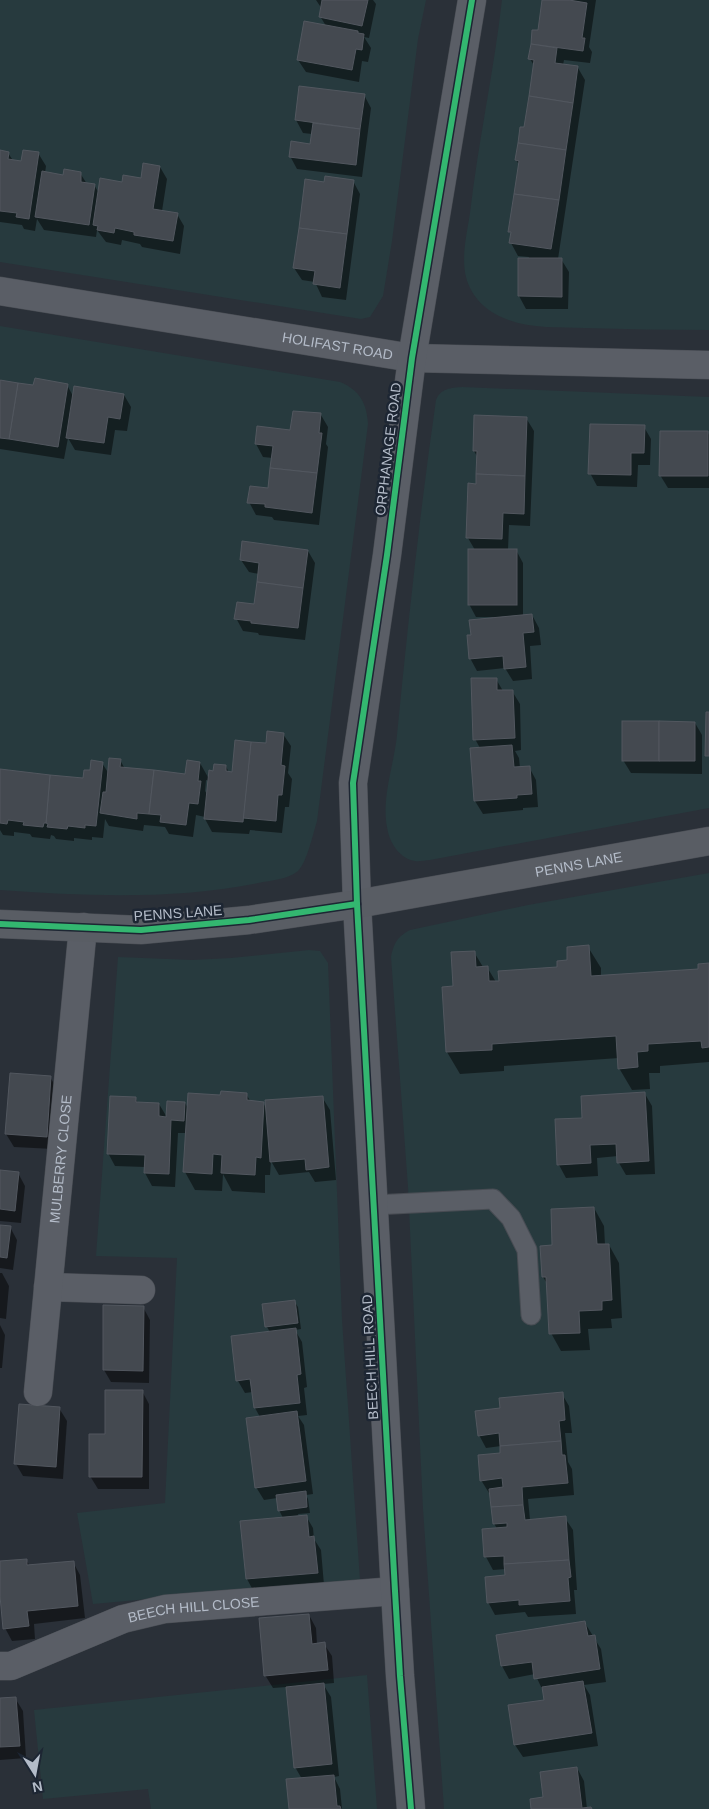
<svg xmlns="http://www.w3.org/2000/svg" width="709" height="1809" font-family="Helvetica,sans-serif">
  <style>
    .green { fill: #273a3e }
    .shadow { fill: #0007; fill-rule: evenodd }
    .building { fill: #444950; stroke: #52575f }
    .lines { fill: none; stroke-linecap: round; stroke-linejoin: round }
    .service-casing { stroke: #484c53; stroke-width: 21 }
    .minor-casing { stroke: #484c53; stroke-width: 29 }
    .secondary-casing { stroke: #484c53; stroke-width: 29 }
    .service { stroke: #5a5e66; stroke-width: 19 }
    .minor { stroke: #5a5e66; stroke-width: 28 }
    .secondary { stroke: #595d64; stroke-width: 28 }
    .cycleway-casing { stroke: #1d2633; stroke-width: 9 }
    .cycleway { stroke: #33b770; stroke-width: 6 }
    .labels { text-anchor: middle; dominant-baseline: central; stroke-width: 5; stroke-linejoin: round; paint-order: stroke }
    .street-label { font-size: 14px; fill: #b4bcc9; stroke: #1d2633 }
  </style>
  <rect width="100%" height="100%" fill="#2a3038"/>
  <g class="green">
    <polygon points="0,0 426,0 418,39 392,241 383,296 370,317 361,319 0,262"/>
    <path d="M502 0H709V330C667 330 626 329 584 328 559 327 530 329 506 319 487 312 471 297 466 277 461 257 467 233 470 213 478 142 494 71 502 0Z"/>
    <path d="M0 326 340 382C360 390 367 404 368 424L317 821C313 834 307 862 298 871 287 880 271 880 258 883 174 900 86 896 0 890Z"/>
    <path d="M462 387 709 397V808L430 860C425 860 419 862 415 861 401 859 391 845 388 832 380 800 394 766 397 735 408 623 420 511 436 400 441 388 451 388 462 387Z"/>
    <path d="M709 873V1809H444L423 1509 408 1187 391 957C394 943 397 937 410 930L528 905Z"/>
    <polygon points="309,950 320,951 328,963 342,1320 360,1580 93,1604 77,1513 165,1503 177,1258 96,1256 118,957 192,960 231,958"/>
    <polygon points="367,1675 377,1809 151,1809 148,1789 43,1799 34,1710"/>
  </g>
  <g class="shadow">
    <polygon points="316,0 373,0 376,4 369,38 364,37 371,48 368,62 362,61 359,82 306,72 298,60 326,26 320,16 322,9"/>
    <polygon points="543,0 596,0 589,47 592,52 590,63 564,60 563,65 578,68 585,80 558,259 561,259 569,272 568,309 526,309 519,296 529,257 518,256 511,243 512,235 510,231 520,166 516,160 525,129 535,67 530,59 533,31 539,32"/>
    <polygon points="300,87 364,95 371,108 362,177 297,169 290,156 311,146 312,134 303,133 296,120"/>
    <polygon points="0,151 8,153 14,162 22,163 38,153 46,166 45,173 64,176 80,173 87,184 94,185 99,193 123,183 142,179 160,167 167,179 162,211 177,214 184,226 180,254 142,247 140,244 122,240 121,245 106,242 97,230 96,237 44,230 37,219 35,231 24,229 22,225 0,222"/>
    <polygon points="353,181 360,194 346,300 322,297 315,282 302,280 294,268"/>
    <polygon points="0,379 1,381 34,387 67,385 73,396 124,395 131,407 127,431 115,430 111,455 75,450 68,438 64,459 0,449"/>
    <polygon points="321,415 328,427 326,444 328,447 319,525 274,520 272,517 256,515 249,502 269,489 273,458 263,457 256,444 292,431"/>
    <polygon points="526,418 534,431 530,526 509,525 508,550 516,550 523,563 523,616 532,615 539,628 541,645 530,646 532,679 513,681 505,668 477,671 470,658 472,636 494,619 493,617 476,617 469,604 475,550 468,538 477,485 478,458 474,451"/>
    <polygon points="644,427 651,439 650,465 638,465 637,487 597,486 590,473"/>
    <polygon points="708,433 709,435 709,488 668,488 660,475"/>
    <polygon points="308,551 315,563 305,640 259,635 258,633 243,631 236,618 255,605 259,574 249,572 241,560"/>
    <polygon points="496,679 503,691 512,691 520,704 521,750 515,751 519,758 520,768 529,767 536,780 538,807 523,808 523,810 483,814 475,801 472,749 480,748 475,739"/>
    <polygon points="695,723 702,735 702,774 631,773 623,760"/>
    <path d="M283 734 291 746 288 773 292 779 289 807H285L282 833 250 830 249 834 212 832 205 819V817L196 815 193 837 169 834 165 827 144 825 143 831 109 826 105 819 103 838 92 837V840L74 838V841L56 839 54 836 51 835 50 839 32 837 30 834 14 832V836L3 835 0 830V779H84L102 763 109 774 120 760 125 769 186 775 200 763 209 779 214 773 226 766 229 773H233L267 745ZM206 780 209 781 207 794 205 791Z"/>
    <polygon points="588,947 601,968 601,977 700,970 709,964 709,1062 660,1066 660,1073 649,1073 650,1089 632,1090 619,1068 619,1058 504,1066 504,1071 460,1074 447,1052 454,987 474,952 483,967 487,967 496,982 558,968"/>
    <polygon points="50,1077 58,1090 53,1149 14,1147 6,1134"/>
    <polygon points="246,1094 251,1102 263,1103 267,1109 322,1097 330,1110 336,1180 315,1182 309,1172 279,1175 271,1161 270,1175 265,1175 265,1193 232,1191 223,1174 222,1191 195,1190 185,1172 187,1133 178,1133 175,1187 152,1186 145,1173 145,1167 115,1166 108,1153 136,1099 138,1103 159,1104 168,1119 185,1103 189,1110 221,1097"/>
    <polygon points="645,1094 652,1106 655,1174 626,1175 619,1163 618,1156 597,1158 598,1176 566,1178 559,1165 556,1120 583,1119"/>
    <polygon points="0,1171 18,1173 25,1186 21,1223 0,1221"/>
    <polygon points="594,1208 604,1226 605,1245 609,1245 619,1263 622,1318 611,1319 612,1328 588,1329 590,1350 561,1351 551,1333 548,1285 543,1277 554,1246"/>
    <polygon points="0,1226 10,1227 17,1240 13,1270 0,1268"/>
    <polygon points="0,1273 2,1273 9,1286 6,1319 0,1318"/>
    <polygon points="294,1301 298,1307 301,1329 295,1330 302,1342 307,1387 304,1388 307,1415 298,1416 304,1425 313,1494 306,1495 308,1499 310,1513 298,1514 299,1517 306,1516 313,1528 314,1539 321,1550 324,1585 254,1592 247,1579 242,1522 283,1518 279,1510 277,1498 264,1500 256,1487 260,1417 255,1408 253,1392 245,1393 238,1381 270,1332 267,1327"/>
    <polygon points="143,1307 150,1320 149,1383 111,1382 104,1370"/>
    <polygon points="0,1325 5,1335 2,1368 0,1368"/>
    <polygon points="142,1391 149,1404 149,1489 98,1489 90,1476 106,1435"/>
    <polygon points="562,1394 569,1406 572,1433 565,1433 568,1462 572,1469 574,1495 528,1499 530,1520 565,1518 573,1530 577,1590 574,1590 576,1614 528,1617 525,1612 495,1615 488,1602 506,1576 506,1569 493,1570 486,1557 497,1529 494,1523 491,1493 489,1493 481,1480 502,1454 501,1446 486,1448 479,1435 501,1409"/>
    <polygon points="59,1408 67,1421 63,1479 23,1476 16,1464"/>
    <polygon points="26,1560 30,1566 73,1562 80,1575 85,1618 34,1624 35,1639 12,1641 5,1628 0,1583 0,1563"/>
    <polygon points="309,1615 316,1628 317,1644 324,1644 332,1656 334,1683 323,1684 331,1697 339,1776 334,1777 340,1789 342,1809 290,1809 302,1779 295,1767 287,1687 273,1688 265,1675"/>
    <polygon points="585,1623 601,1649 606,1682 584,1685 590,1695 598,1746 523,1757 515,1745 545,1701 543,1691 535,1674 509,1679 502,1666 498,1636"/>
    <polygon points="15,1698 23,1711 26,1758 0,1760 0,1700"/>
    <polygon points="577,1768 584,1781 587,1809 591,1809 532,1809"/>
  </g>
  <g class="building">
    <polygon points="322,0 368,0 362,26 319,17"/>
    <polygon points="542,0 569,0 587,3 582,38 585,38 583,51 531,44 532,30 538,30"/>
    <polygon points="304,21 358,31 358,33 364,34 362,50 356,49 352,70 297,60"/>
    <polygon points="531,44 557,48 555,63 578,66 573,103 529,96 534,60 528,59"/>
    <polygon points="299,86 365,94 360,129 295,120"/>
    <polygon points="529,96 573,103 566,150 518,143 520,127 524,127"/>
    <polygon points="313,123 360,129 356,165 289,157 291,141 310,144"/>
    <polygon points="518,143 566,150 559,200 514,194 519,161 515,160"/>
    <polygon points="0,150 9,152 8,159 21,161 23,150 39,152 29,219 16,217 17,213 0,211"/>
    <polygon points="143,163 160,166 153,209 178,213 173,241 134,235 134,232 115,228 114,233 97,230 98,226 93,225 100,178 122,182 123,175 141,178"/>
    <polygon points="64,169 81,172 81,182 95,184 89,225 35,217 42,171 63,175"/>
    <polygon points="325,176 354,180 347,234 299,228 305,179 324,182"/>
    <polygon points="514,194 559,200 551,249 509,243 511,232 508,232"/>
    <polygon points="299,228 347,234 340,288 313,284 315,271 293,268"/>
    <polygon points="518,258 562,258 562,297 518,296"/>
    <polygon points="35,378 68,384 58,447 9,439 18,383 33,385"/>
    <polygon points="0,380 18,383 9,439 0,438"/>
    <polygon points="74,386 124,394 120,419 108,417 104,443 66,438"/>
    <polygon points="293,411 321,413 319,433 322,433 317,473 270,468 273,446 255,444 257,426 290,430"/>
    <polygon points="474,415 527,417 525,476 476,474 477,451 473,451"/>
    <polygon points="590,424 645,425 644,453 631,453 631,475 588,474"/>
    <polygon points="660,431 708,431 708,476 659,476"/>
    <polygon points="270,468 317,473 312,513 265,507 265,504 247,503 250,486 268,488"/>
    <polygon points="476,474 525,476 524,514 503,513 502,539 466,538 468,483 476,484"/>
    <polygon points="242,541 308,550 303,588 257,582 259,563 240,560"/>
    <rect x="468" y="549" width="49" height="56"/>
    <polygon points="257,582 303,588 298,628 251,623 251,621 234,619 237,602 254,604"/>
    <polygon points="532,614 534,632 523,633 526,667 504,669 503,656 469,659 467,635 471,635 469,620"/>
    <polygon points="471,678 497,678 497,690 513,690 515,738 473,740"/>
    <polygon points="706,712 709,712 709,756 705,756"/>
    <rect x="622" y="721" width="37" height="40"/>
    <polygon points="659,721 695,722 695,761 659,761"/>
    <polygon points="267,731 284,733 281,765 285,766 282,795 278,795 276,821 243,818 251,742 266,743"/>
    <polygon points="235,740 251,742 243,822 204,819 209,770 213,771 214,764 226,765 226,771 232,772"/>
    <polygon points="512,745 514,767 530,766 532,794 517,795 517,798 474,801 470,748"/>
    <polygon points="109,758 121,759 120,767 154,770 149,814 137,813 137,819 100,813 103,792 106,792"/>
    <polygon points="91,760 103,762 96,826 85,825 85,828 68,826 67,829 47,827 48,824 46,823 50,775 83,778 84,770 90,770"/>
    <polygon points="187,760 200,762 198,781 201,781 198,804 189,803 186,825 160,822 161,815 149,814 154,770 185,774"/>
    <polygon points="0,769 50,775 46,823 44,823 43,827 23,825 24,822 8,820 7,824 0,823"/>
    <polygon points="589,945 591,976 698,969 698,964 709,963 709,1047 702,1048 701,1041 648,1044 648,1051 637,1052 638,1067 618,1069 616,1036 492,1044 492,1050 446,1052 442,987 453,986 451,952 475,951 476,967 488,966 489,981 499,981 498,971 557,967 557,961 567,960 567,947"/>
    <polygon points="10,1073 51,1076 47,1137 5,1134"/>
    <polygon points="221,1091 247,1093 247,1100 264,1102 261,1158 256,1157 255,1175 221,1173 222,1155 213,1154 212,1174 183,1172 188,1093 220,1095"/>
    <polygon points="645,1092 649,1161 617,1163 616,1144 590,1145 591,1163 557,1165 555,1119 582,1118 581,1096"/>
    <polygon points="110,1096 136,1097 136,1102 159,1103 159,1116 166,1117 167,1101 185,1102 184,1121 171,1120 169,1174 144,1173 145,1155 107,1154"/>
    <polygon points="323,1096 329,1167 306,1170 305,1159 270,1162 265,1100"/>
    <polygon points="0,1170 19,1172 15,1211 0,1209"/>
    <polygon points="594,1207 597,1244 609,1244 612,1300 602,1301 602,1310 579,1311 580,1333 549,1334 546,1277 542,1277 540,1246 552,1245 551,1209"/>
    <polygon points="0,1225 11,1226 7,1258 0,1257"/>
    <polygon points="295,1300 298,1323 265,1327 262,1304"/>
    <polygon points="103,1305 144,1306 143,1371 103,1370"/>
    <polygon points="296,1328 301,1374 297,1375 300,1403 254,1408 250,1379 236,1381 231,1336"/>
    <polygon points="105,1390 143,1390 142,1477 89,1477 89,1434 105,1434"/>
    <polygon points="563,1392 565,1420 559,1421 561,1441 500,1446 499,1433 478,1436 475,1411 500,1408 499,1398"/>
    <polygon points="19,1404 60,1407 56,1467 14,1464"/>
    <polygon points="297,1411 306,1481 255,1488 246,1418"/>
    <polygon points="561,1441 562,1455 565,1455 568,1483 522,1487 523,1505 491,1507 489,1489 503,1487 502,1478 480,1481 478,1455 500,1453 500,1446"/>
    <polygon points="306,1491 307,1507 278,1511 276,1495"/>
    <polygon points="523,1505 525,1520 566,1516 569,1560 504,1564 504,1556 484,1557 482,1529 507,1527 507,1523 493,1524 491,1507"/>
    <polygon points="307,1515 309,1537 314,1536 318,1573 246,1579 240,1521"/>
    <polygon points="27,1559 27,1565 74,1561 78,1606 27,1611 29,1626 3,1629 0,1596 0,1561"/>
    <polygon points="569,1560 571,1577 568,1578 570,1601 519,1605 519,1600 487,1603 485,1577 505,1575 504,1564"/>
    <polygon points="309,1614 312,1644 325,1642 328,1670 264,1676 259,1618"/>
    <polygon points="585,1621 588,1636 595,1635 600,1669 534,1679 532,1662 501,1666 496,1635"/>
    <polygon points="583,1681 592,1733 514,1745 508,1705 544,1700 542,1687"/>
    <polygon points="324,1683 332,1764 294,1768 286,1687"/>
    <polygon points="16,1697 20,1746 0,1747 0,1698"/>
    <polygon points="577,1767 582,1808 591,1807 592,1809 531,1809 530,1799 543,1797 540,1772"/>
    <polygon points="334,1775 337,1806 340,1806 341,1809 289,1809 286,1779"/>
  </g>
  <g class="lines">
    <g class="service-casing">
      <polyline id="service" points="374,1205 493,1199 511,1218 527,1250 531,1315"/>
    </g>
    <g class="minor-casing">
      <g id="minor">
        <path id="s1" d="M0 291 412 358 709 365"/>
        <polyline points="48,1287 141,1290"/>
        <path id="s2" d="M38 1392 83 927"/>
        <path id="s3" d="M0 1666H11L123 1619 165 1609 395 1591"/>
        <polyline points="411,1809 400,1676 395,1591 357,904 353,783 387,555 412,358 472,0"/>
      </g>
    </g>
    <g class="secondary-casing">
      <g id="secondary">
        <path id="s4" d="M0 924 141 930 249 920 357 904 709 841"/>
      </g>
    </g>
    <use href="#service" class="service"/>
    <use href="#minor" class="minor"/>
    <use href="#secondary" class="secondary"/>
    <g class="cycleway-casing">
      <g id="cycleway">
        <polyline points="0,924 141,930 249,920 357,904"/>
        <polyline points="411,1809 400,1676 395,1591 357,904 353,783 387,555 412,358 472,0"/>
      </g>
    </g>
    <use href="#cycleway" class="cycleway"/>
  </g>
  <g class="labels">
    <g class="street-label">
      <text stroke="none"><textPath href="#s1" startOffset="342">HOLIFAST ROAD</textPath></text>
      <text transform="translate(388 449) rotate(-83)">ORPHANAGE ROAD</text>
      <text stroke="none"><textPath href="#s4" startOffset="584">PENNS LANE</textPath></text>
      <text transform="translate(178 913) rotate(-4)">PENNS LANE</text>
      <text stroke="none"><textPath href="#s2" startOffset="234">MULBERRY CLOSE</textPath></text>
      <text transform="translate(370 1357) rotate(-93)">BEECH HILL ROAD</text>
      <text stroke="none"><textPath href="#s3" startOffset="204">BEECH HILL CLOSE</textPath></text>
    </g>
  </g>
  <g transform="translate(35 1774) rotate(169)" stroke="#1d2633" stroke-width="4" paint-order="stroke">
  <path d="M0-4L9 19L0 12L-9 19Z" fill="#b4bcc9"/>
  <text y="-8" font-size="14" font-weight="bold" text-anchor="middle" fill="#b4bcc9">N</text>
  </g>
</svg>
